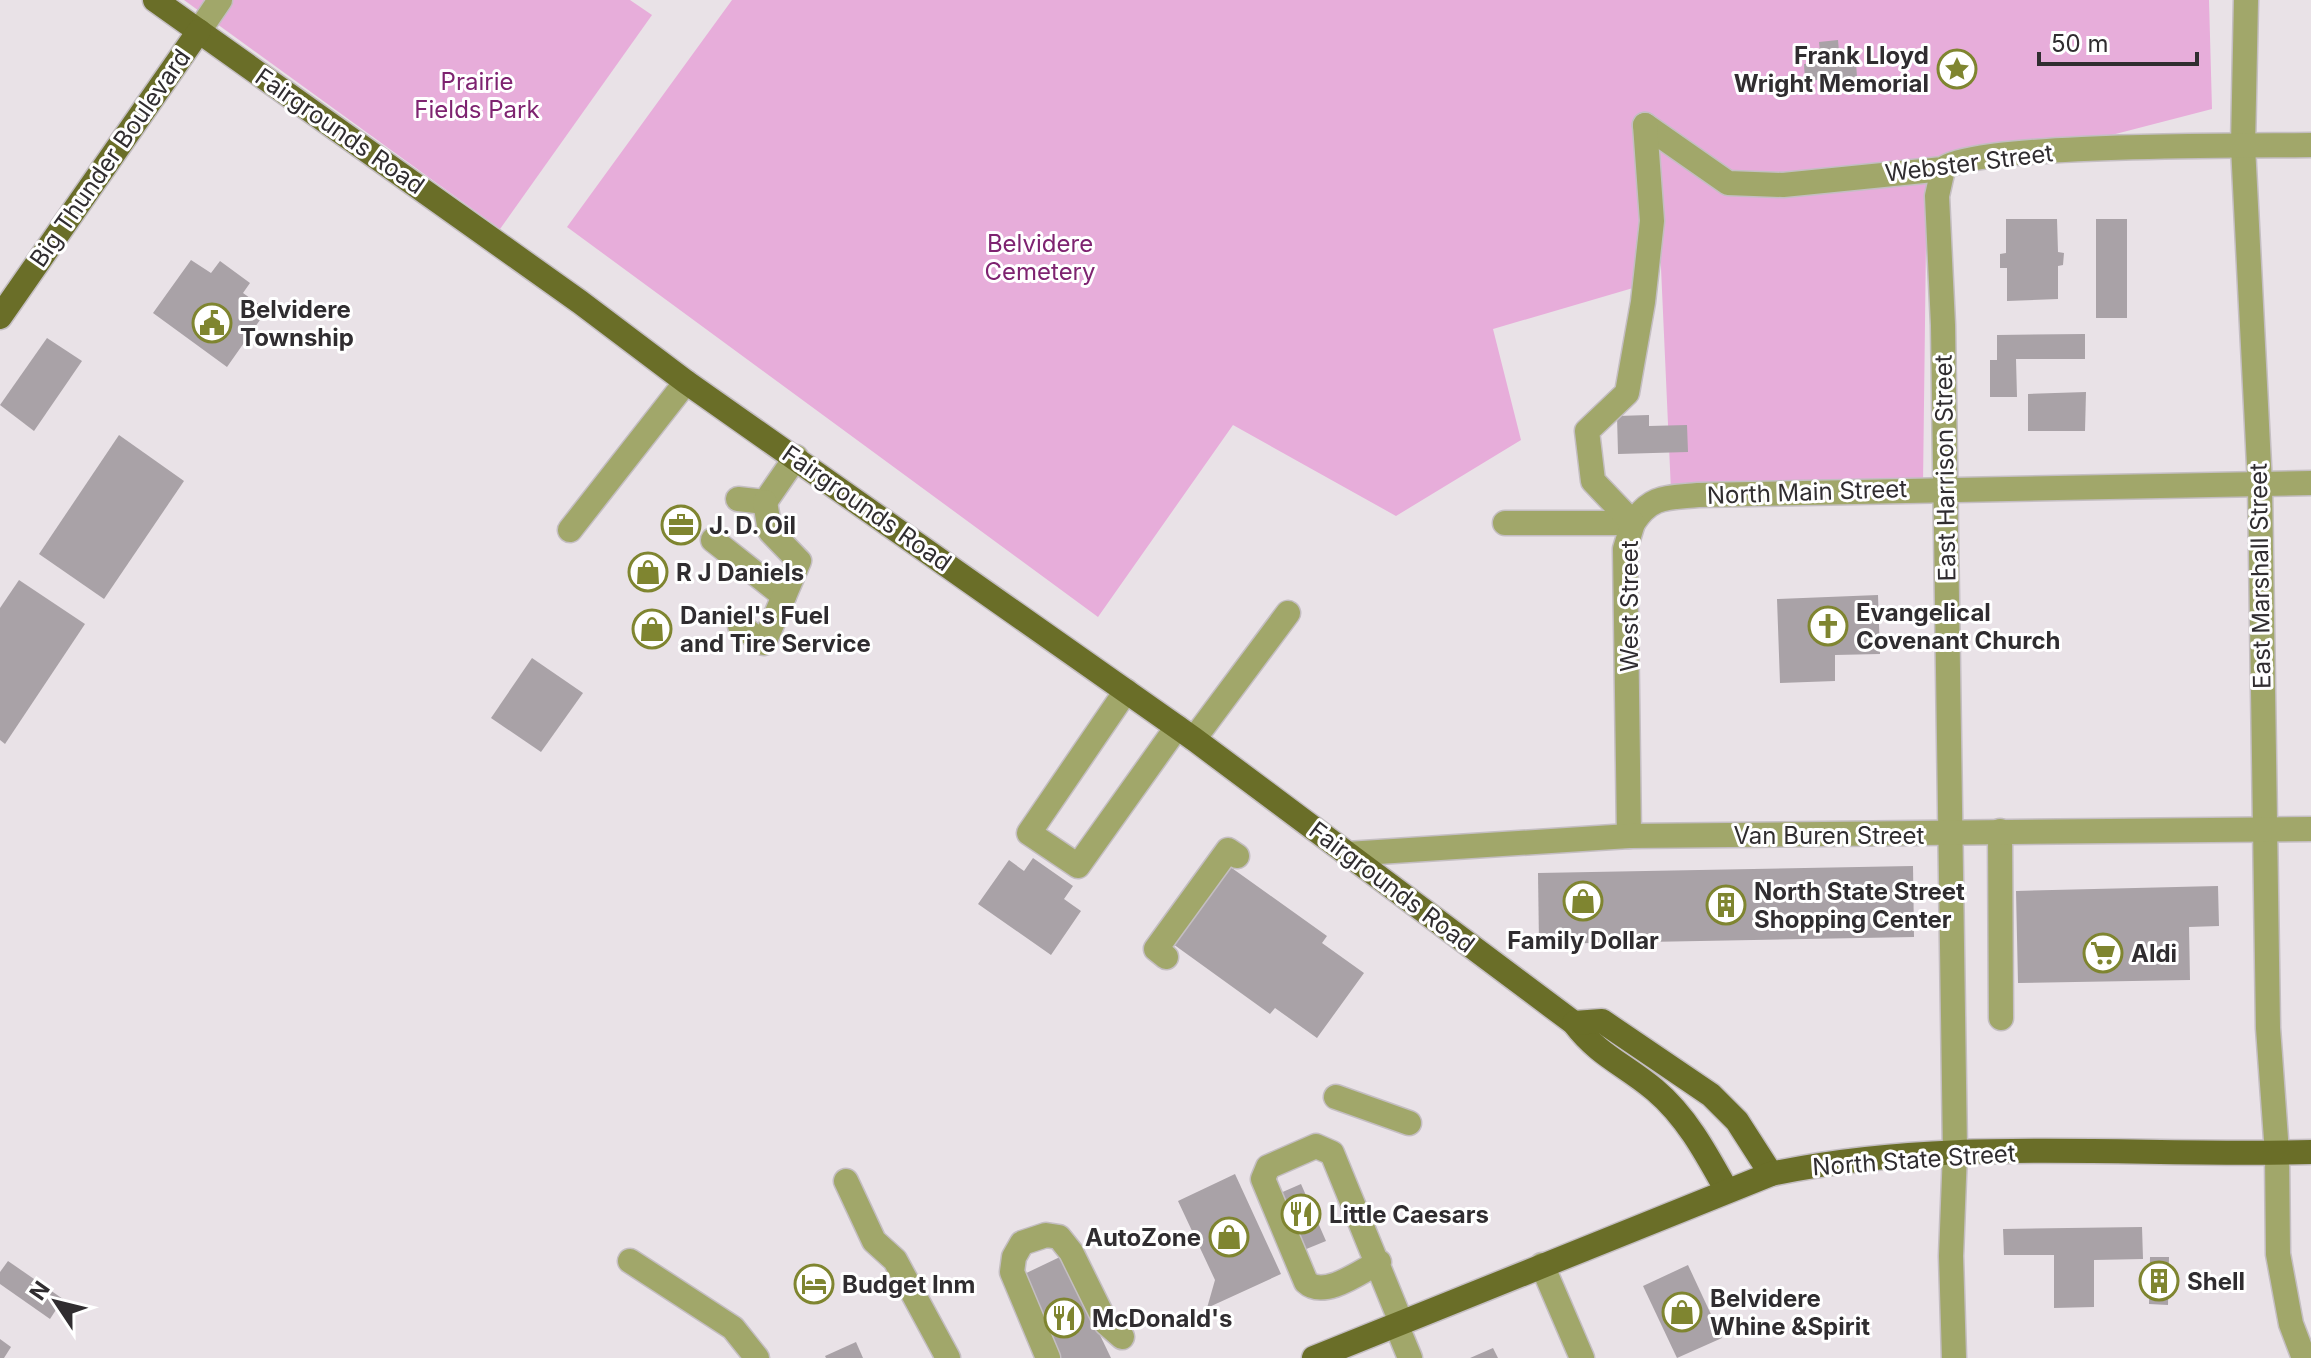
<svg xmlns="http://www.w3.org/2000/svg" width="2311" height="1358" font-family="Inter,sans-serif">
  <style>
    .green { fill: #e7adda }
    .building { fill: #a9a2a7 }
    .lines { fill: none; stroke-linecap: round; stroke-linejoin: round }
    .minor-casing { stroke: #c4bec2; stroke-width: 27 }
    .major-casing { stroke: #c4bec2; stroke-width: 27 }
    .minor { stroke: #a1a76a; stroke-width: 24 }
    .major { stroke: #6a6e28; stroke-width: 24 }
    .labels { text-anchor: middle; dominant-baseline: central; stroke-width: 6; stroke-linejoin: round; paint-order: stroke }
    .poi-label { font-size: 24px; font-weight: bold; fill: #302d30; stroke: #fff; text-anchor: start }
    .park-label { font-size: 24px; fill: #7e2370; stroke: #fff }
    .street-label { font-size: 24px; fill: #302d30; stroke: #fff }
  </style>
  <rect width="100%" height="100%" fill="#e9e2e7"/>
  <g class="green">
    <polygon points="184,0 630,0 652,15 500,229"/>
    <polygon points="732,0 2209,0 2212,109 2100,138 1927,162 1923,484 1671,491 1655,134 1633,288 1493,329 1521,440 1396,516 1233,425 1098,617 567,227"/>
  </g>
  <g class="building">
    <polygon points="1838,40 1840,63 1856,62 1857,77 1805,81 1804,64 1821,63 1819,42"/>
    <polygon points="2006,219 2057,219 2058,252 2064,253 2063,265 2058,266 2058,299 2007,301 2007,268 2000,268 2000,254 2006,253"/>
    <rect x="2096" y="219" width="31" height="99"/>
    <polygon points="191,260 211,273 220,261 250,283 243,293 267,310 227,367 153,313"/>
    <polygon points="2085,334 2085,359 2016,359 2017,397 1990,397 1990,360 1997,360 1997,335"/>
    <polygon points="47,338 82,361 34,431 0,405"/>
    <polygon points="2086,392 2085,431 2028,431 2028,394"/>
    <polygon points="1649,415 1649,426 1687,425 1688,452 1618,454 1617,416"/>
    <polygon points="119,435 184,481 104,599 39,554"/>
    <polygon points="19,580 85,624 5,744 0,740 0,608"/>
    <polygon points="1878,595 1880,654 1835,655 1835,681 1780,683 1777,599"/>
    <polygon points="532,658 583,693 541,752 491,718"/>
    <polygon points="1033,858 1073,886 1064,899 1081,911 1051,955 978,904 1009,860 1024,871"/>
    <polygon points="1229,866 1327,936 1322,943 1364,973 1317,1038 1275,1008 1270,1014 1173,944"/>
    <polygon points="1913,866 1914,937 1539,944 1538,873"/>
    <polygon points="2218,886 2219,926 2189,927 2190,980 2018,983 2016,891"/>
    <polygon points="1235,1174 1281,1274 1207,1308 1215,1280 1178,1201"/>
    <polygon points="1301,1184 1326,1241 1299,1252 1278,1194"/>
    <polygon points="2142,1227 2143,1259 2094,1260 2094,1307 2054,1308 2054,1255 2004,1255 2003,1229"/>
    <polygon points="1062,1256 1111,1358 1057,1358 1018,1277"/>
    <polygon points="2150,1257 2169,1257 2168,1305 2149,1304"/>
    <polygon points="8,1261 63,1299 50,1319 0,1284 0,1272"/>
    <polygon points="1688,1265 1722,1338 1677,1358 1643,1286"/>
    <polygon points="0,1339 11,1347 4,1358 0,1358"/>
    <polygon points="856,1342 863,1358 826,1358 825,1356"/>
    <polygon points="1493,1348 1498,1358 1470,1358"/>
  </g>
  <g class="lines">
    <g class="minor-casing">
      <g id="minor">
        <polyline points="2246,0 2243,146 2260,485 2268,1028 2277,1153 2278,1254 2291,1324 2304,1358"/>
        <polyline points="199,31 220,0"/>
        <path d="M1645 125 1728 183 1783 185 1943 169C1973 143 2254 146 2311 145"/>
        <polyline points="1943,169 1937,196 1943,325 1955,1152 1951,1256 1954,1358"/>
        <polyline points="738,499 765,502 796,457"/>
        <path d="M1505 523H1633C1651 495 1667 498 1698 495L2311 483"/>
        <polyline points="570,530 686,382"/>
        <polyline points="713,540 784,596"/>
        <polyline points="740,626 764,643 799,561 770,531 765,502"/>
        <polyline points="1126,691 1029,833 1078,866 1177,727"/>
        <polyline points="1194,739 1288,613"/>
        <polyline points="2000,831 2001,1018"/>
        <polyline points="1629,836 1625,549 1633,523 1593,481 1587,431 1627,393 1643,302 1652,221 1645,125"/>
        <polyline points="1347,854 1629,836 2311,829"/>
        <polyline points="1166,957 1156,949 1228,850 1237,856"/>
        <polyline points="1336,1097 1409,1123"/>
        <polyline points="846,1181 874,1241 895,1260 948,1358"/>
        <polyline points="630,1261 733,1328 757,1358"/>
        <path d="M1379 1262C1360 1272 1324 1299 1306 1282L1263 1179 1268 1167 1316 1146 1332 1153 1401 1322"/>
        <polyline points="1542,1265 1582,1358"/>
        <polyline points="1396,1324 1410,1358"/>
        <polyline points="1048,1358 1012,1272 1014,1257 1022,1243 1046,1235 1059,1237 1071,1252 1106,1323 1122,1337"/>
      </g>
    </g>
    <g class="major-casing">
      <g id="major">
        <path d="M155 0 580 302 686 382 1194 739 1574 1023C1599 1056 1624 1064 1655 1090 1687 1117 1707 1155 1727 1191"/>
        <polyline points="0,317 199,31"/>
        <polyline points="1574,1023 1602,1021 1711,1095 1737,1121 1771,1174"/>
        <path d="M1314 1358 1771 1174C1947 1136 2132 1157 2311 1152"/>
      </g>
    </g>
    <use href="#minor" class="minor"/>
    <use href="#major" class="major"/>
  </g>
  <defs>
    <g id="sight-ring" transform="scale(2)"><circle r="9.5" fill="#fff" stroke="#7f8530" stroke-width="1.5"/><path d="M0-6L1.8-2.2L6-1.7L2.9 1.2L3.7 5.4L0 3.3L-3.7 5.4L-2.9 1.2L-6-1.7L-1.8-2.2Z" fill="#7f8530"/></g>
    <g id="civic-ring" transform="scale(2)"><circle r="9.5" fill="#fff" stroke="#7f8530" stroke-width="1.5"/><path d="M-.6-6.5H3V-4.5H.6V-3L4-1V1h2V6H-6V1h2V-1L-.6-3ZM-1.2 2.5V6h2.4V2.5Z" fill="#7f8530"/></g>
    <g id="office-ring" transform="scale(2)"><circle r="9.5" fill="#fff" stroke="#7f8530" stroke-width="1.5"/><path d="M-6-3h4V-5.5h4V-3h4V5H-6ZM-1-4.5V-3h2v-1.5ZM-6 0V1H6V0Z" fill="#7f8530"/></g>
    <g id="shop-ring" transform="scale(2)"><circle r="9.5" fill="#fff" stroke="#7f8530" stroke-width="1.5"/><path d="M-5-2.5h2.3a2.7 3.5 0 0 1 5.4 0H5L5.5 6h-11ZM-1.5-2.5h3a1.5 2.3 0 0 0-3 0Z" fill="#7f8530"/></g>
    <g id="church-ring" transform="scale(2)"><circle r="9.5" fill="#fff" stroke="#7f8530" stroke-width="1.5"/><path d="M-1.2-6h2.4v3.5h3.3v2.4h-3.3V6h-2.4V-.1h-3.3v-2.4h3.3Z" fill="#7f8530"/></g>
    <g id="building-ring" transform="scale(2)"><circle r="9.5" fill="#fff" stroke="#7f8530" stroke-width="1.5"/><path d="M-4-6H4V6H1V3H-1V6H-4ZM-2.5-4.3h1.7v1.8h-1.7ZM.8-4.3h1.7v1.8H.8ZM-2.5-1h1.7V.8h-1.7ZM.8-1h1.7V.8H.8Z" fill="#7f8530"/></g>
    <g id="supermarket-ring" transform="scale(2)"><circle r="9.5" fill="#fff" stroke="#7f8530" stroke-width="1.5"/><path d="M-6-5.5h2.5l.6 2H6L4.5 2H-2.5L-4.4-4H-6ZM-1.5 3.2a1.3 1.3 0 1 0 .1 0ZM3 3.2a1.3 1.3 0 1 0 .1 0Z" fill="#7f8530"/></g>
    <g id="restaurant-ring" transform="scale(2)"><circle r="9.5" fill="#fff" stroke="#7f8530" stroke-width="1.5"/><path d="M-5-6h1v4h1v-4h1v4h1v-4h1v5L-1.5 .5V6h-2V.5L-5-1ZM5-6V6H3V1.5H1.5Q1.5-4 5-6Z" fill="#7f8530"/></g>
    <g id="hotel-ring" transform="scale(2)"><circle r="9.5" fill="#fff" stroke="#7f8530" stroke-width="1.5"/><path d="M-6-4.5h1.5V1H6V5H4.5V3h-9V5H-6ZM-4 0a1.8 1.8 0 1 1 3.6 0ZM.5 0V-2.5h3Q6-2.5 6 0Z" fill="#7f8530"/></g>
  </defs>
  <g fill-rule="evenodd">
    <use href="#sight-ring" x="1957" y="69"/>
    <use href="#civic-ring" x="212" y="323"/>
    <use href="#office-ring" x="681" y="525"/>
    <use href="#shop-ring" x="648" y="572"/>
    <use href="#church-ring" x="1828" y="626"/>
    <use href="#shop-ring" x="652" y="629"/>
    <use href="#shop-ring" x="1583" y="901"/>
    <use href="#building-ring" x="1726" y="905"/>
    <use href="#supermarket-ring" x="2103" y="953"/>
    <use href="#restaurant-ring" x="1301" y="1214"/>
    <use href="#shop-ring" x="1229" y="1237"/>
    <use href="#building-ring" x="2159" y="1281"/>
    <use href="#hotel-ring" x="814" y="1284"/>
    <use href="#shop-ring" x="1682" y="1312"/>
    <use href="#restaurant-ring" x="1064" y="1318"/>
  </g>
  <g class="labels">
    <g class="poi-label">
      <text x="1929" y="55" text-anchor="end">Frank Lloyd<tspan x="1929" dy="28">Wright Memorial</tspan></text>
      <text x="240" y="309">Belvidere<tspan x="240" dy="28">Township</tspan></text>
      <text x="709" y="525">J. D. Oil</text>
      <text x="676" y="572">R J Daniels</text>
      <text x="1856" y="612">Evangelical<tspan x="1856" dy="28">Covenant Church</tspan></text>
      <text x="680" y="615">Daniel's Fuel<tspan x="680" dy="28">and Tire Service</tspan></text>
      <text x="1754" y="891">North State Street<tspan x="1754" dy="28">Shopping Center</tspan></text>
      <text x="1583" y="940" text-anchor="middle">Family Dollar</text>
      <text x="2131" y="953">Aldi</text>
      <text x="1329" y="1214">Little Caesars</text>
      <text x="1201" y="1237" text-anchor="end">AutoZone</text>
      <text x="2187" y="1281">Shell</text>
      <text x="842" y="1284">Budget Inm</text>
      <text x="1710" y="1298">Belvidere<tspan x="1710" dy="28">Whine &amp;Spirit</tspan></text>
      <text x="1092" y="1318">McDonald's</text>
    </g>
    <g class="park-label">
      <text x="477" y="81">Prairie<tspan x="477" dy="28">Fields Park</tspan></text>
      <text x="1040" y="243">Belvidere<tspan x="1040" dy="28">Cemetery</tspan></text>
    </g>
    <g class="street-label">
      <text transform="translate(340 131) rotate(35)">Fairgrounds Road</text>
      <text transform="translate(110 158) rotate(-55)">Big Thunder Boulevard</text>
      <text transform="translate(1969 163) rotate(-7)">Webster Street</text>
      <text transform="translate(1945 468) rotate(-91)">East Harrison Street</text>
      <text transform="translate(1807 492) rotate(-2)">North Main Street</text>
      <text transform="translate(867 508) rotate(35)">Fairgrounds Road</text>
      <text transform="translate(2260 576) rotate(-91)">East Marshall Street</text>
      <text transform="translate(1629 606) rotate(-90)">West Street</text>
      <text x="1829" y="835">Van Buren Street</text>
      <text transform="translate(1392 887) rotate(37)">Fairgrounds Road</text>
      <text transform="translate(1914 1160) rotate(-4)">North State Street</text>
    </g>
  </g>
  <g transform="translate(56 1302) rotate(305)" stroke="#ffffff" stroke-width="6" paint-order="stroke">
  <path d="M0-6L14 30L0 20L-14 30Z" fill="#302d30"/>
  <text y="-12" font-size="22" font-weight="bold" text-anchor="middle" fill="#302d30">N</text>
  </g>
  <path d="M2039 52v12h158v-12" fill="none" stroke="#302d30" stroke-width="4"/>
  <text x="2051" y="52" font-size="24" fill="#302d30" stroke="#ffffff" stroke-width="6" paint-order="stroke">50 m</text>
</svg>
